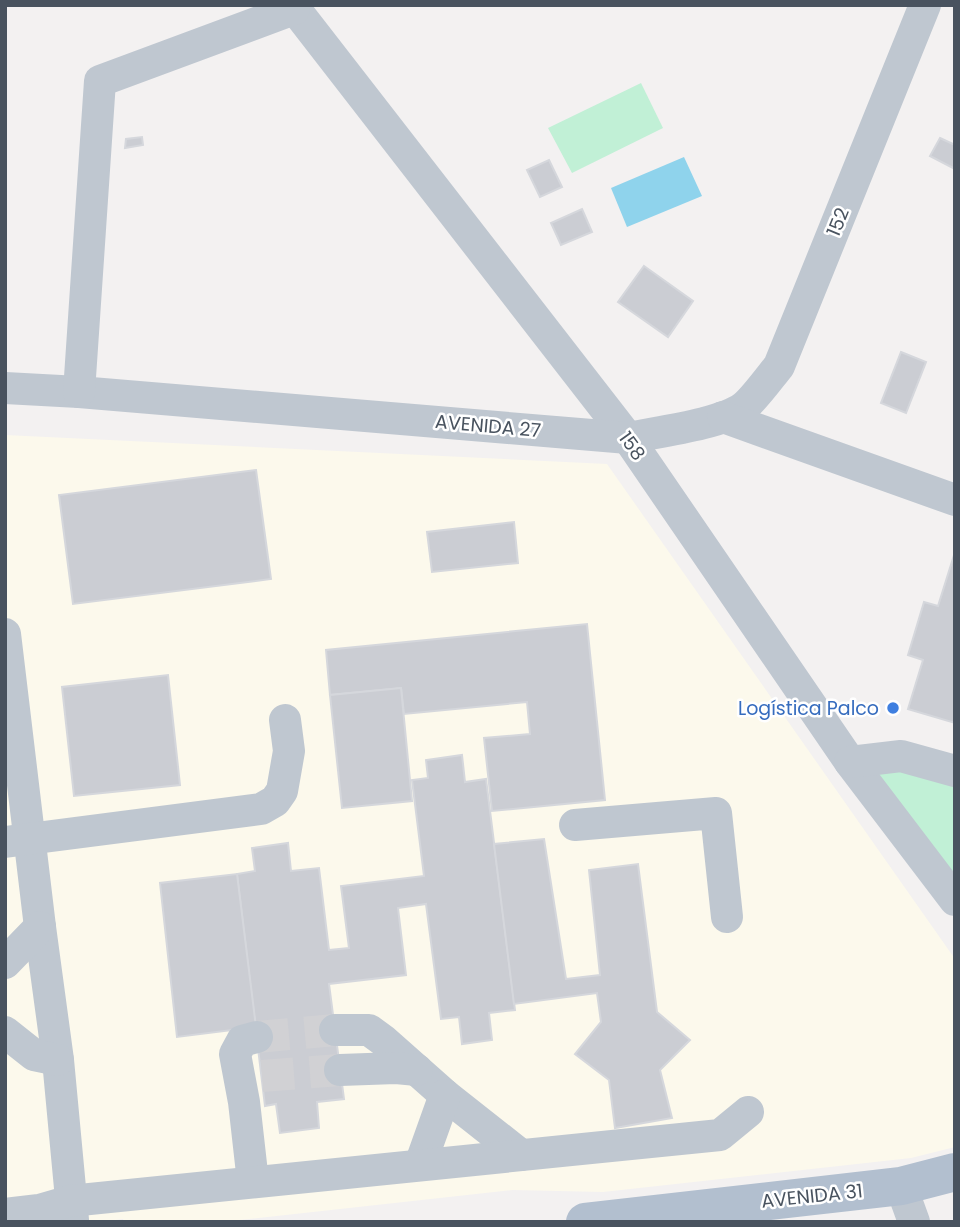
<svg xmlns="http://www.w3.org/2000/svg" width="960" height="1227" font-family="Poppins,sans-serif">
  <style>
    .commercial { fill: #fcf9ec }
    .green { fill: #c1f0d6 }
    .water { fill: #8fd3ec }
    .building { fill: #cbcdd3; stroke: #d5d7dc; stroke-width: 2 }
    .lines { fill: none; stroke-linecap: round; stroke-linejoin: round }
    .minor-tunnel { stroke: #d1d1d4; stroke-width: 32; stroke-dasharray: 32 16; stroke-linecap: butt }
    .minor { stroke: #bfc7d0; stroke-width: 32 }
    .major { stroke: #b2bfcf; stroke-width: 38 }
    .shop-dot { fill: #3f7fe0; stroke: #fff; stroke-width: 2.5 }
    .labels { text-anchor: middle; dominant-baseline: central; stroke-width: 5; stroke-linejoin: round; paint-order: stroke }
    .street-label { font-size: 19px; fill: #49535f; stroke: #fff }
    .shop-label { font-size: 19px; fill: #366cbe; stroke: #fff; text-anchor: end }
  </style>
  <rect width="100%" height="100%" fill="#f3f1f1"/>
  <polygon class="commercial" points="5,435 607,464 955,959 955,1147 911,1158 603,1192 513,1190 221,1222 124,1222 123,1219 99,1222 5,1222"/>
  <g class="green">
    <polygon points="641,83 663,128 572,173 548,128"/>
    <polygon points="906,769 955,787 955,891 864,770"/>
  </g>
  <polygon class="water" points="684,157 702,196 627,227 611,188"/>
  <g class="building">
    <polygon points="142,137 143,145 125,148 126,139"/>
    <polygon points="940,138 955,145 955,169 930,156"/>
    <polygon points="549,160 562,187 540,197 527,170"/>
    <polygon points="582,209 592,232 561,245 551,223"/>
    <polygon points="644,266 693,301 668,337 618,302"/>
    <polygon points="901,352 926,362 906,413 881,403"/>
    <polygon points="256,470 271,579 73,604 59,495"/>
    <polygon points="514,522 518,563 432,572 427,532"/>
    <polygon points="954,555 955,556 955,723 908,709 923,660 908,655 924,602 938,606"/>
    <polygon points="587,624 605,800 492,811 484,738 530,734 527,702 404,714 401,688 330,695 326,650"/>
    <polygon points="168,675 180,785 74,796 62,687"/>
    <polygon points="401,688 412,801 342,808 330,695"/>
    <polygon points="462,755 465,782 486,779 515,1010 489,1013 492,1040 462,1044 459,1017 441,1019 426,904 398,908 406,975 329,984 344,1099 317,1102 319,1128 280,1133 276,1104 265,1106 237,874 255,871 252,848 288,843 291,871 319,868 329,950 349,948 341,886 424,876 412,780 428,778 426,760"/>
    <polygon points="544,839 566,979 600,975 589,870 638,864 657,1012 690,1040 660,1070 672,1118 615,1128 609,1080 575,1054 601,1022 597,993 514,1004 494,844"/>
    <polygon points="237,874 256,1027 177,1037 160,883"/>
  </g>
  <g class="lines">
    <g class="minor-tunnel">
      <polyline points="257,1037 335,1030"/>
      <polyline points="262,1076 340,1070"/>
    </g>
    <g class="minor">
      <polyline points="292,5 628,438 850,762 955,900"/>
      <path d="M5 388 79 392 628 438C656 432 722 424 744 407 754 399 770 377 779 366L925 5"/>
      <polyline points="79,392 100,81 294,9"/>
      <polyline points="723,417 955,500"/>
      <polyline points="5,634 40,927 58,1060 73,1220"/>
      <polyline points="850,762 901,756 955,771"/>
      <polyline points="575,825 716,813 727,917"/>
      <polyline points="5,842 261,809 275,801 282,791 289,751 285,720"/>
      <polyline points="5,963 40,927"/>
      <polyline points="335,1030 369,1030 384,1041 445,1095 521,1155"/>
      <polyline points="5,1032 34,1055 58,1060"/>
      <polyline points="340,1070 396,1068 417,1070"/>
      <polyline points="420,1165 445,1095"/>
      <polyline points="253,1182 244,1102 235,1054 242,1041 257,1037"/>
      <polyline points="901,1186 914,1222"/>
      <polyline points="5,1214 39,1210 70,1201 720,1135 748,1112"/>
    </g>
    <polyline class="major" points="585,1222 901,1186 955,1172"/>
  </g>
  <circle class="shop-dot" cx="893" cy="708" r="7"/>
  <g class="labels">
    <g class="street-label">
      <text transform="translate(838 222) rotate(-68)">152</text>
      <text transform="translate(488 426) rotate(5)">AVENIDA 27</text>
      <text transform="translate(632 446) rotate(54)">158</text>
      <text transform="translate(812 1196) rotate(-6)">AVENIDA 31</text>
    </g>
    <g class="shop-label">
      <text x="879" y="708">Logística Palco</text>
    </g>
  </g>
  <rect width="960" height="1227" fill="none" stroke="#49535f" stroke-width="14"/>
</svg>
